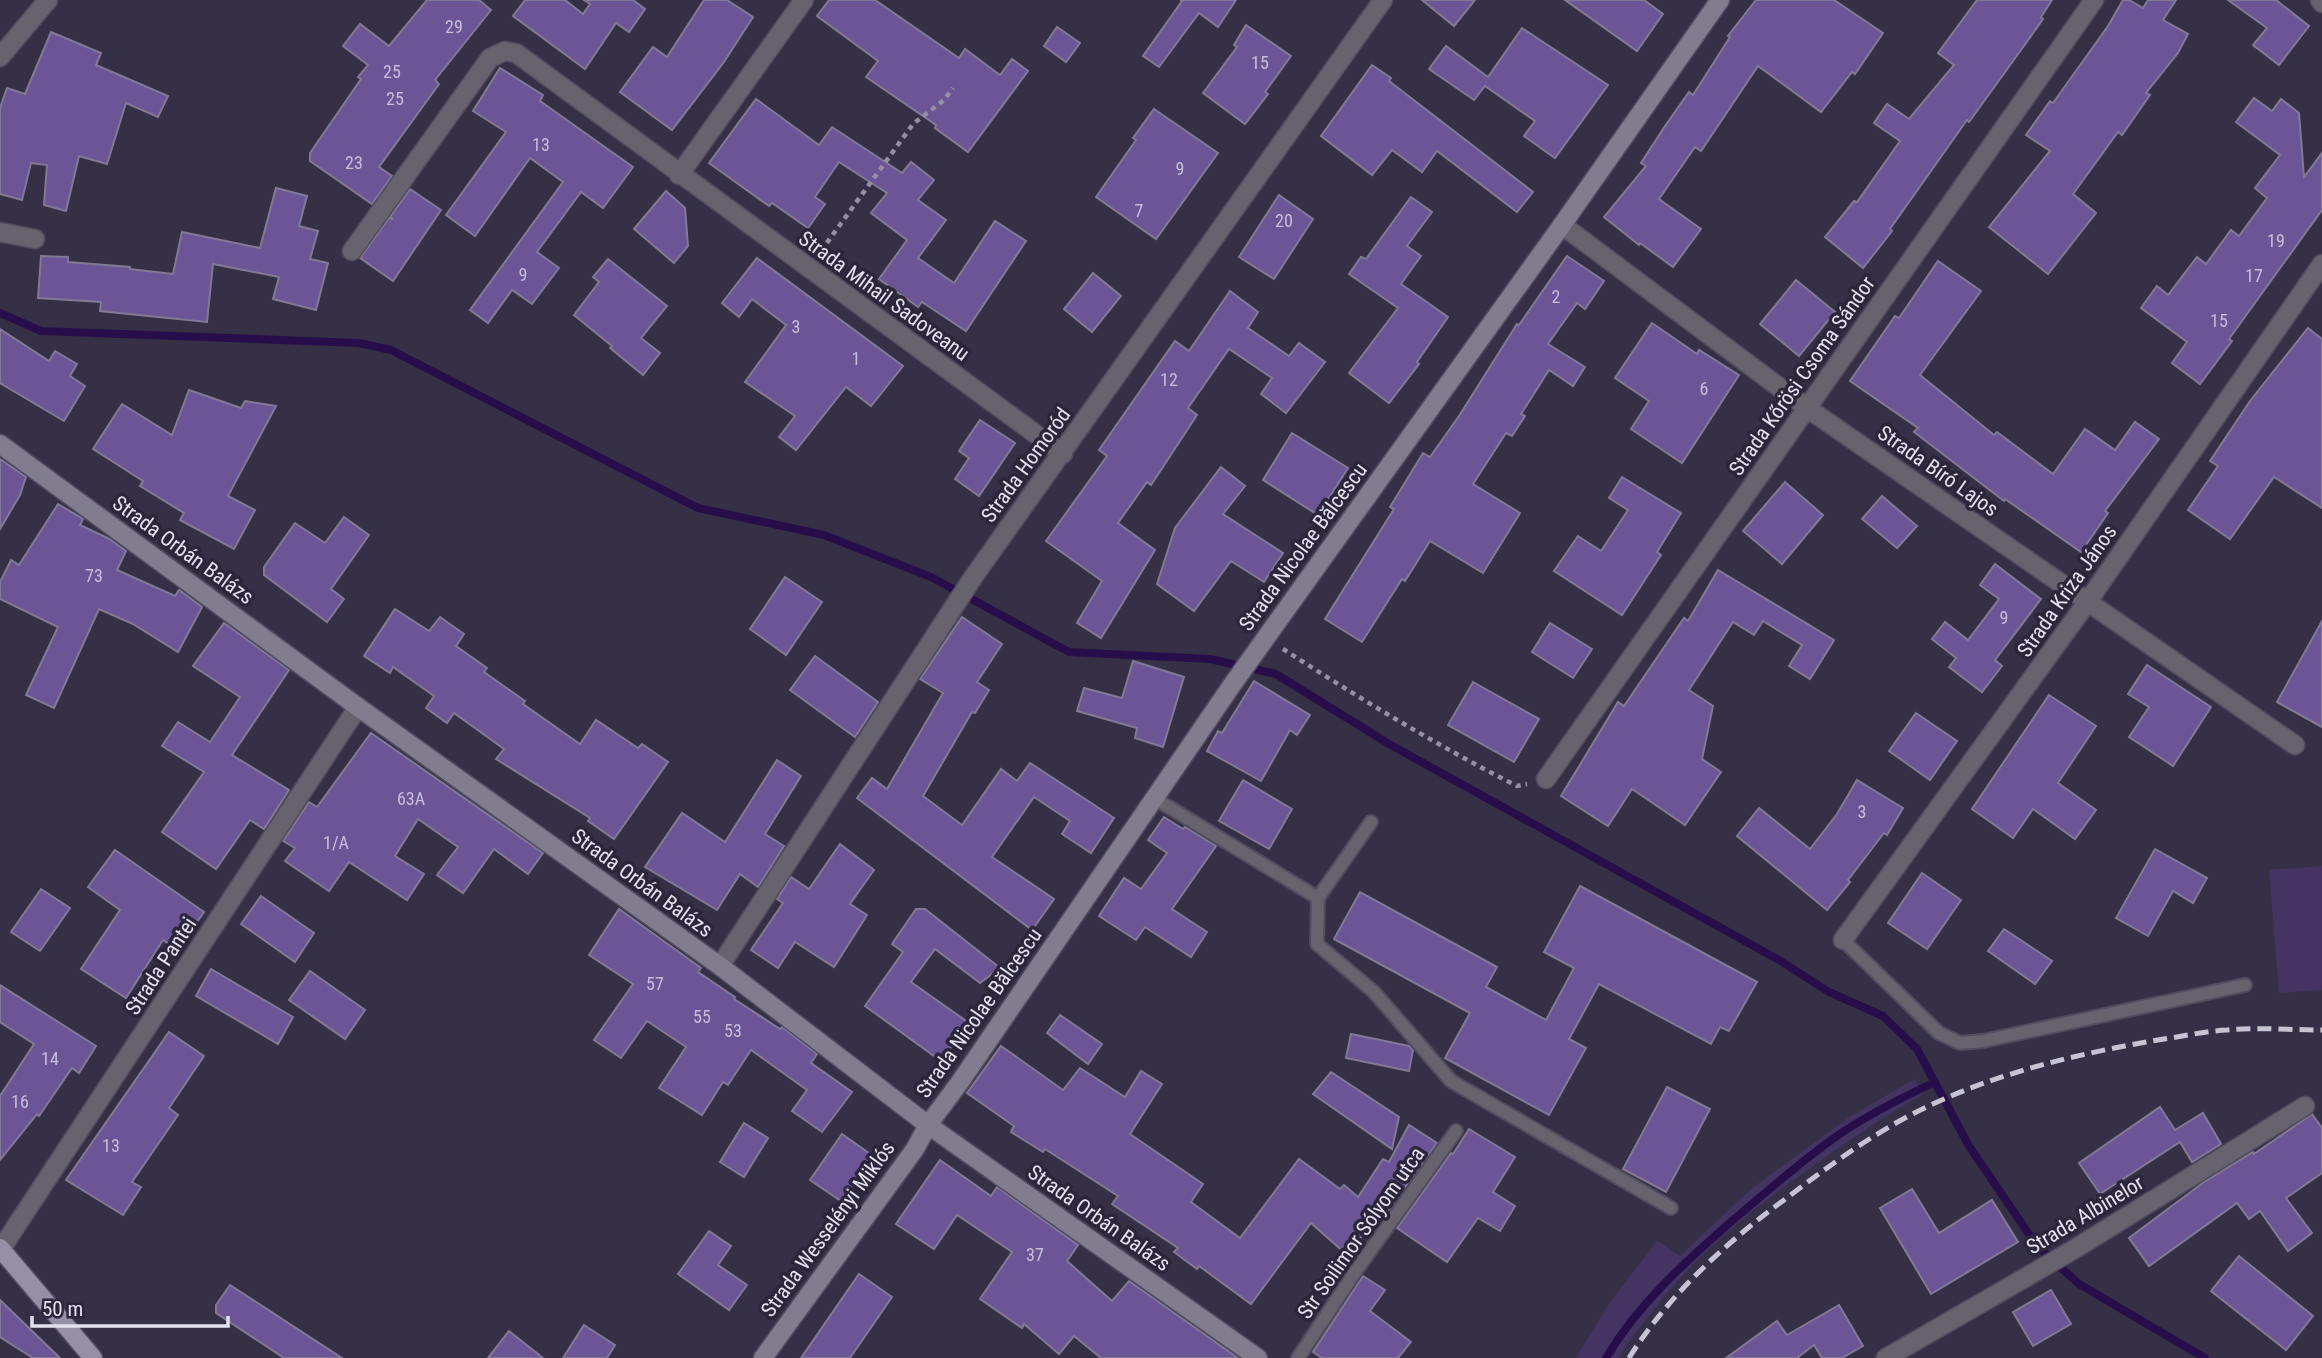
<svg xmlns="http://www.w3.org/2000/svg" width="2322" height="1358" font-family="'Roboto Condensed',sans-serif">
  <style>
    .green { fill: #443464 }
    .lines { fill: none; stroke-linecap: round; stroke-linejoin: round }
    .stream { stroke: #270d49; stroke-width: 8 }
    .building { fill: #6b5596; stroke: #827a94; stroke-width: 2 }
    .service-casing { stroke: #524c61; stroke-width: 16 }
    .minor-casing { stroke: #524c61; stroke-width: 21 }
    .secondary-casing { stroke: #524c61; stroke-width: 21 }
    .primary-casing { stroke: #524c61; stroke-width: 21 }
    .path { stroke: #9591a3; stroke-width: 4.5; stroke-dasharray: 5 5; stroke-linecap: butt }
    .service { stroke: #66636e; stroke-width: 12 }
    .minor { stroke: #66636e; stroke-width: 18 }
    .secondary { stroke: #817c8e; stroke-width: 18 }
    .primary { stroke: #9690a6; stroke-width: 18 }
    .rail { stroke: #c6c3d2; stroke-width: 5; stroke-dasharray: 14 7; stroke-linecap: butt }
    .labels { text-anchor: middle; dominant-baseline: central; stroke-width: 7; stroke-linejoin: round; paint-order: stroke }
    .number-label { font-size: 18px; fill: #c6bed9 }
    .street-label { font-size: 21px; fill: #e4e1ef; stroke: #2c263b }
  </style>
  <rect width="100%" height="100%" fill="#363046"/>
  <g class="green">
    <polygon points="2322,866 2322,990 2279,993 2269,870"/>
    <path d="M1915 1079 1922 1095C1882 1117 1844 1144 1806 1171 1760 1204 1714 1239 1677 1282 1655 1306 1636 1332 1618 1358H1576L1608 1305 1657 1241 1680 1256 1751 1189 1851 1116Z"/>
  </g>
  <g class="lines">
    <g class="stream">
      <polyline points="0,313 41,331 359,343 391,350 698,508 824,535 931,577 1069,652 1210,659 1276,674 1389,744 1779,960 1829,992 1883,1016 1917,1049 1969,1146 2037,1246 2079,1284 2205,1358"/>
      <path d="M1606 1358C1638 1304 1685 1262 1732 1221 1766 1192 1800 1162 1837 1136 1867 1115 1901 1098 1935 1082"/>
    </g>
  </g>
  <g class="building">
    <polygon points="427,0 479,0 491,10 435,80 439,84 379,167 392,176 372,204 310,161 310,153 361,79 358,77 368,65 343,46 360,24 389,46"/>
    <polygon points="525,0 565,0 583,14 590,4 584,0 633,0 645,9 629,32 616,23 585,69 513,16"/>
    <polygon points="704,0 727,0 753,17 724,62 672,130 620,92 653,47 667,57"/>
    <polygon points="829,0 875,0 959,58 965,49 1000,75 1012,59 1028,71 968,152 935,128 936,125 866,77 878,61 817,16"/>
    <polygon points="1180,0 1236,0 1218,27 1199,13 1159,67 1143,56 1182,1"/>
    <polygon points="1422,0 1475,0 1454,26"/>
    <polygon points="1565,0 1644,0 1663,14 1637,51"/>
    <polygon points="1756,0 1834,0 1883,33 1855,74 1852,72 1821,112 1758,66 1701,151 1695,147 1659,199 1701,229 1673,267 1640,243 1639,245 1604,217 1646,166 1641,163 1665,126 1689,92 1693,95 1730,37 1728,36"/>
    <polygon points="1977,0 2052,0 2041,17 2043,19 2021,50 1969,122 1967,120 1890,229 1892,231 1863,268 1825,237 1854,201 1857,202 1900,141 1874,123 1887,104 1909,119 1954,65 1938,53"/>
    <polygon points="2123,0 2129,0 2143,8 2148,0 2176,0 2163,20 2188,34 2178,53 2146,93 2150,95 2122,135 2118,132 2073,194 2096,213 2048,274 1989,227 2050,151 2026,135 2050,101 2053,103 2108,26"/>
    <polygon points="2228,0 2276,0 2309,26 2279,65 2253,45 2267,28"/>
    <polygon points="1246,25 1291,56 1265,92 1268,94 1245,124 1203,93 1237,47 1234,45"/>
    <polygon points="1057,27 1080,43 1066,62 1044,46"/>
    <polygon points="1522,28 1608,85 1555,158 1524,136 1535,121 1485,86 1474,100 1429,69 1446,46 1488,77"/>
    <polygon points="51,32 101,53 96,65 168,96 158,117 126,103 107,164 79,156 66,211 44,205 47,165 31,163 22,200 0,194 0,108 7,88 25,94"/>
    <polygon points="1372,65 1391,78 1389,81 1533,192 1517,212 1437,151 1422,172 1392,150 1372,175 1321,136"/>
    <polygon points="500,68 543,95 540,101 633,167 603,208 581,192 537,252 559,268 532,304 512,290 488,323 470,310 563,182 530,158 475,236 446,215 506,132 473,111"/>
    <polygon points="2254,98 2272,111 2281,99 2299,113 2304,177 2322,153 2322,210 2229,339 2232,341 2200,384 2172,363 2187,342 2141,308 2157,286 2168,295 2197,257 2206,264 2231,230 2239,236 2267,198 2255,188 2280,155 2236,122"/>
    <polygon points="756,99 819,145 832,127 902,173 911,162 934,180 918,200 946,220 918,258 954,283 995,221 1026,241 966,331 922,302 918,307 879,279 907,240 871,213 887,193 839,162 815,197 825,204 808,228 772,203 769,206 709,163"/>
    <polygon points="1154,109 1218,153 1156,239 1096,197 1136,140 1133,138"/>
    <polygon points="276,188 307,196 299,226 318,231 310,259 328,263 316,310 273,299 279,277 213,264 207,322 100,311 101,302 38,298 41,256 68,257 68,262 130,267 130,269 173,274 182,232 260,248"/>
    <polygon points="410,189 441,210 393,281 360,258 389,218 393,219 390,217"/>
    <polygon points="666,191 685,208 688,246 674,263 634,229"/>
    <polygon points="1279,195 1313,219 1274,279 1239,257"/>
    <polygon points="1411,197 1432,212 1407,246 1421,256 1401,284 1448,317 1417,362 1419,364 1389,403 1349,373 1398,308 1349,274 1361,257 1366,259"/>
    <polygon points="1567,256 1604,281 1585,309 1577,303 1548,344 1585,367 1573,386 1549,370 1521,414 1525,416 1512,436 1506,433 1473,484 1520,513 1483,573 1430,541 1405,581 1402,579 1362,642 1325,619 1394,509 1390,507 1423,453 1430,457 1459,416 1517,324 1519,325"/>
    <polygon points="757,258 903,366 871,406 846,387 796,450 779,437 795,416 745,382 786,325 752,299 739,317 722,303"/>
    <polygon points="608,259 667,306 641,338 660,353 643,375 610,348 612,346 574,315 599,282 593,277"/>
    <polygon points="1938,261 1981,291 1920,375 1994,435 1997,432 2053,474 2085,429 2115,450 2135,422 2159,439 2105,511 2108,513 2081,552 2005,499 2004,501 1914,432 1918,428 1850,381 1895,316 1899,318"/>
    <polygon points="1093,273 1121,296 1092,332 1064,309"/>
    <polygon points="1796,280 1835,312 1799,356 1760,324"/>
    <polygon points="1230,291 1258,312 1248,328 1289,356 1299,343 1325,362 1286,413 1261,394 1272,378 1229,349 1188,408 1197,415 1151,485 1147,482 1118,523 1155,550 1101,638 1077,623 1102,581 1046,541 1107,456 1099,450 1175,341 1189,351"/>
    <polygon points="1652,323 1697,354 1699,350 1739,375 1682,463 1631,429 1649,401 1615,378"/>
    <polygon points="2308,328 2322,339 2322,508 2274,477 2230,539 2188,510 2218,466 2210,461 2250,401"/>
    <polygon points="0,329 49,361 55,351 77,364 70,376 85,386 64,421 0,383"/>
    <polygon points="189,390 241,408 245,401 276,406 228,496 255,510 234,549 180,520 184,513 140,486 143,481 93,449 122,404 172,435"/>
    <polygon points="980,420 1015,443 979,496 955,479 969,458 959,451"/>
    <polygon points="1292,433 1348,468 1318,515 1263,480"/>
    <polygon points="0,459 26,477 20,495 0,529"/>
    <polygon points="1221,467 1245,486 1223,514 1283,553 1264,582 1231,561 1194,611 1157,584 1175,528"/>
    <polygon points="1622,477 1681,513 1657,552 1661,555 1622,615 1554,571 1578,536 1601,551 1628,510 1609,498"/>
    <polygon points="1785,482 1823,515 1782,564 1743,531"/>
    <polygon points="1882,496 1917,526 1897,548 1862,519"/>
    <polygon points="58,504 83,519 80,525 108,538 126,551 117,570 175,596 179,590 202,607 178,652 133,624 99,609 54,708 26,695 58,627 0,599 0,582 11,560 19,565"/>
    <polygon points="344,517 369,535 331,589 344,599 327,622 264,575 264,567 295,523 325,543"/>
    <polygon points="1995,564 2041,599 1995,660 2002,666 1982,692 1949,667 1956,658 1932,639 1945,622 1968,640 1999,599 1980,585"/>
    <polygon points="1718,570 1834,640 1810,679 1789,666 1802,645 1763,621 1754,635 1733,622 1689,690 1713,706 1702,759 1721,772 1685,825 1632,789 1608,826 1561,796 1618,702 1624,706 1684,618 1688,621"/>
    <polygon points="785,577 822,602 786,655 750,629"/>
    <polygon points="395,609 429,631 440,617 464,634 456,646 487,668 484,672 525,701 523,704 580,744 596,720 638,748 642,744 668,762 614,839 588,821 590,818 496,759 504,749 454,713 447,723 426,708 434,696 393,667 390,673 364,656"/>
    <polygon points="962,617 1002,644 977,682 989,690 975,713 972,712 923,796 962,825 1001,769 1017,781 1030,763 1114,818 1091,853 1062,834 1070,821 1034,797 992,857 1054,899 1032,930 857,798 872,778 887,789 943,693 920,679"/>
    <polygon points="2322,621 2322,727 2277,702"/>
    <polygon points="224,623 289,670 232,755 289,790 264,829 250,820 216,869 162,832 204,772 162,746 178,722 210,742 240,697 193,666"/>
    <polygon points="1550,623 1592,649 1573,678 1532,652"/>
    <polygon points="815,656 878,702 855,737 790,690"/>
    <polygon points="1133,661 1184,677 1163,747 1135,738 1137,728 1077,711 1084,688 1122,698"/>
    <polygon points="2147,665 2211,707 2173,766 2129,737 2149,707 2128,694"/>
    <polygon points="1254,681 1310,715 1297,735 1290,730 1261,781 1207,751 1218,731 1222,733"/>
    <polygon points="1473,682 1539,719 1514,762 1448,725"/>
    <polygon points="2049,695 2096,726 2058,783 2096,810 2075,839 2033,809 2013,838 1972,809"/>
    <polygon points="1916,713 1957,741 1930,780 1889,751"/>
    <polygon points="371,733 543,853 528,874 494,849 463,893 437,875 458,847 418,819 395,856 424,874 407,900 349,862 329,891 285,861 295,848 283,841 309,802 317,807"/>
    <polygon points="777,760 801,776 765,834 784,846 758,887 740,874 717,910 645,867 682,813 725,842"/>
    <polygon points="1243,780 1292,809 1269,849 1219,821"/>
    <polygon points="1857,780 1903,808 1887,835 1884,833 1848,880 1850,882 1827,910 1737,836 1759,808 1810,849 1837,814"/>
    <polygon points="1164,817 1183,829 1185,827 1216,846 1172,909 1207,932 1191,957 1145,927 1136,940 1099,916 1124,878 1141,889 1167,853 1148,840"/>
    <polygon points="840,844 874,870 850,904 867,915 834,967 795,942 778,968 751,950 783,903 777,899 791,877 809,889"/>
    <polygon points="2155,849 2207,878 2193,903 2173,891 2148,936 2116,918"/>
    <polygon points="115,850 204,912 177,950 163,940 126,998 81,969 120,910 88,887"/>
    <polygon points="1922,873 1961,900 1927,949 1888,923"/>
    <polygon points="1580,886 1757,982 1729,1031 1720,1027 1711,1044 1599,984 1569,1039 1586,1048 1549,1115 1445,1058 1470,1013 1334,939 1360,892 1497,967 1486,987 1546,1020 1574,968 1544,952"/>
    <polygon points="41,889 70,908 40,951 11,932"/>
    <polygon points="261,896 314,933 295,962 241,924"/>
    <polygon points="619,909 701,968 698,972 735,997 734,999 780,1029 782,1027 817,1054 811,1063 852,1092 822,1132 792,1111 807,1090 751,1050 728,1085 723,1082 702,1115 659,1088 686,1047 647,1021 621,1058 594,1040 633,984 589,955"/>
    <polygon points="916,909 925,909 1000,968 980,983 935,949 911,982 969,1023 941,1061 865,1006 903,952 892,944"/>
    <polygon points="2004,929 2052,961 2035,984 1988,951"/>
    <polygon points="211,969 293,1017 278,1044 196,996"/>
    <polygon points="310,971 365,1010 345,1039 289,1000"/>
    <polygon points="0,985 96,1046 79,1073 72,1068 39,1116 37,1114 0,1160 0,1096 34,1044 0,1022"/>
    <polygon points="1060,1015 1102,1044 1088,1064 1047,1033"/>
    <polygon points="169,1032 204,1056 169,1108 178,1115 132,1182 141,1187 123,1215 66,1180"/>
    <polygon points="1351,1034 1409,1046 1413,1050 1409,1071 1346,1058"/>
    <polygon points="1001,1046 1063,1090 1080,1068 1125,1097 1141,1071 1162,1084 1130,1134 1203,1184 1191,1202 1240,1238 1299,1159 1340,1189 1344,1185 1358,1197 1383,1159 1389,1162 1409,1125 1437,1143 1383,1218 1380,1216 1346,1254 1311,1223 1251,1304 1199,1266 1197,1269 1174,1252 1178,1248 1112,1204 1118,1196 1045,1149 1043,1152 1011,1132 1014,1126 967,1093"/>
    <polygon points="1331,1072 1399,1117 1392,1149 1313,1094"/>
    <polygon points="1667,1087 1710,1109 1666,1192 1623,1169"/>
    <polygon points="2160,1107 2175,1130 2203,1113 2221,1144 2192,1162 2180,1142 2100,1194 2079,1163"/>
    <polygon points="2312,1114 2322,1128 2322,1173 2286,1198 2312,1233 2288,1251 2260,1211 2249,1219 2237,1203 2149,1266 2129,1238 2204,1182 2253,1152 2254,1154"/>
    <polygon points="744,1123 768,1138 744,1177 720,1162"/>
    <polygon points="1469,1129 1515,1157 1493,1192 1515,1206 1500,1231 1478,1218 1447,1262 1397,1228 1451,1153 1453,1154"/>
    <polygon points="842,1134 873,1156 841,1201 810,1180"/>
    <polygon points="940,1160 991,1196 997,1187 1078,1245 1067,1261 1112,1301 1129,1281 1238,1358 1101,1358 1074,1336 1059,1354 1024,1324 1022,1328 980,1299 1012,1252 957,1215 934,1249 896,1224"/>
    <polygon points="1912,1189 1939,1233 1992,1200 2018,1242 1931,1294 1880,1208"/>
    <polygon points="709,1231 731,1246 718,1265 747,1285 729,1310 678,1274"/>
    <polygon points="2239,1256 2313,1316 2286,1350 2211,1291"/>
    <polygon points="859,1274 892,1297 850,1358 801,1358"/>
    <polygon points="1363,1276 1385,1290 1370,1311 1411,1342 1398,1358 1322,1358 1313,1352"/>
    <polygon points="230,1285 342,1358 284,1358 216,1313 216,1305"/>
    <polygon points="2051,1290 2071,1324 2033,1346 2013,1312"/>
    <polygon points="0,1300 60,1358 33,1358 0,1337"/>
    <polygon points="1839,1305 1863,1346 1842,1358 1822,1358 1814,1345 1797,1358 1726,1358 1777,1321 1787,1335"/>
    <polygon points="584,1325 615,1345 607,1358 563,1358"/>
    <polygon points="509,1331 543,1358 488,1358"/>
  </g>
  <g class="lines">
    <g class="service-casing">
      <g id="service">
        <polyline points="1154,798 1318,898"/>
        <polyline points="1371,822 1318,898 1317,944 1374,992 1451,1081 1671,1208"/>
        <polyline points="1843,940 1939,1033 1960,1043 1983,1041 2245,985"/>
        <polyline points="1298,1358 1355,1272 1456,1131"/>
      </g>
    </g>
    <g class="minor-casing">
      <g id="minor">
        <polyline points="2320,0 2322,3"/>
        <polyline points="0,57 48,0"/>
        <polyline points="679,175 804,0"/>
        <polyline points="1562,225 1807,408 2295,745"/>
        <polyline points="0,232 35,239"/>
        <polyline points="352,251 490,58 505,51 516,53 1063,454"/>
        <polyline points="1546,779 2094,0"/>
        <polyline points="1843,940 2088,601 2322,264"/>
        <polyline points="720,966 972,579 1383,0"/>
        <polyline points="1,1249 358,707"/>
        <polyline points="1886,1358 2073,1250 2305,1106"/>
      </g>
    </g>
    <g class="secondary-casing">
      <g id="secondary">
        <polyline points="0,444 358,707 720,966 928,1125 1258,1358"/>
        <polyline points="763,1358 915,1149 928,1125 960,1082 1232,685 1562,225 1720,0"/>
      </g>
    </g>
    <g class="primary-casing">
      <polyline id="primary" points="0,1248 93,1358"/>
    </g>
    <g class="path">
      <polyline points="821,251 913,124 944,100 953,88"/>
      <path d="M1283 649C1359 698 1436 745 1517 786L1527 784"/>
    </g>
    <use href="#service" class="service"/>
    <use href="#minor" class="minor"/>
    <use href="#secondary" class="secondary"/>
    <use href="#primary" class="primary"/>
    <path class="rail" d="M1629 1358C1669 1294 1728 1241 1788 1197 1834 1162 1882 1127 1935 1103 2007 1070 2086 1052 2164 1039 2185 1036 2206 1031 2227 1030 2258 1027 2291 1030 2322 1030"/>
  </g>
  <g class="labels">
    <g class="number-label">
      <text x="454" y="26">29</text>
      <text x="1260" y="62">15</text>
      <text x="392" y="71">25</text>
      <text x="395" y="98">25</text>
      <text x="541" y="144">13</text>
      <text x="354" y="162">23</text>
      <text x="1180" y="168">9</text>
      <text x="1139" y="210">7</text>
      <text x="1284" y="220">20</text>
      <text x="2276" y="240">19</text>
      <text x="523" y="274">9</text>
      <text x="2254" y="275">17</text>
      <text x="1556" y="296">2</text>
      <text x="2219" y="320">15</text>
      <text x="796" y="326">3</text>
      <text x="856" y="358">1</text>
      <text x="1169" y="379">12</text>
      <text x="1704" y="388">6</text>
      <text x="94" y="575">73</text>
      <text x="2004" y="617">9</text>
      <text x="411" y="798">63A</text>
      <text x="1862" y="811">3</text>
      <text x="336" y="842">1/A</text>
      <text x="655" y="983">57</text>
      <text x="702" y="1016">55</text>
      <text x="733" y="1030">53</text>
      <text x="50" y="1058">14</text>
      <text x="20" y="1101">16</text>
      <text x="111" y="1145">13</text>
      <text x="1035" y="1254">37</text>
    </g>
    <g class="street-label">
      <text transform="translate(884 296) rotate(36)">Strada Mihail Sadoveanu</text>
      <text transform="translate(1802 376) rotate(-55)">Strada Kőrösi Csoma Sándor</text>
      <text transform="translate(1026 465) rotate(-54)">Strada Homoród</text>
      <text transform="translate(1938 471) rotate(35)">Strada Bíró Lajos</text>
      <text transform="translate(1303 547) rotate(-54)">Strada Nicolae Bălcescu</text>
      <text transform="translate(183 550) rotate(36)">Strada Orbán Balázs</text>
      <text transform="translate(2067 591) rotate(-55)">Strada Kriza János</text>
      <text transform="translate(642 883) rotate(36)">Strada Orbán Balázs</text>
      <text transform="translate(161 966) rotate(-57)">Strada Pantei</text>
      <text transform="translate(979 1013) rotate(-55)">Strada Nicolae Bălcescu</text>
      <text transform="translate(2085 1215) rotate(-31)">Strada Albinelor</text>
      <text transform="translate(1099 1218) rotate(35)">Strada Orbán Balázs</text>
      <text transform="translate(828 1229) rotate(-54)">Strada Wesselényi Miklós</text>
      <text transform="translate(1361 1233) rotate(-55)">Str Soilimor Sólyom utca</text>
    </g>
  </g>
  <path d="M32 1316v10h196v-10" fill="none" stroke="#e4e1ef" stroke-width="3.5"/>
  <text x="42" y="1316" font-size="21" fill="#e4e1ef" stroke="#2c263b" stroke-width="5" paint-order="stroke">50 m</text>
</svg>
